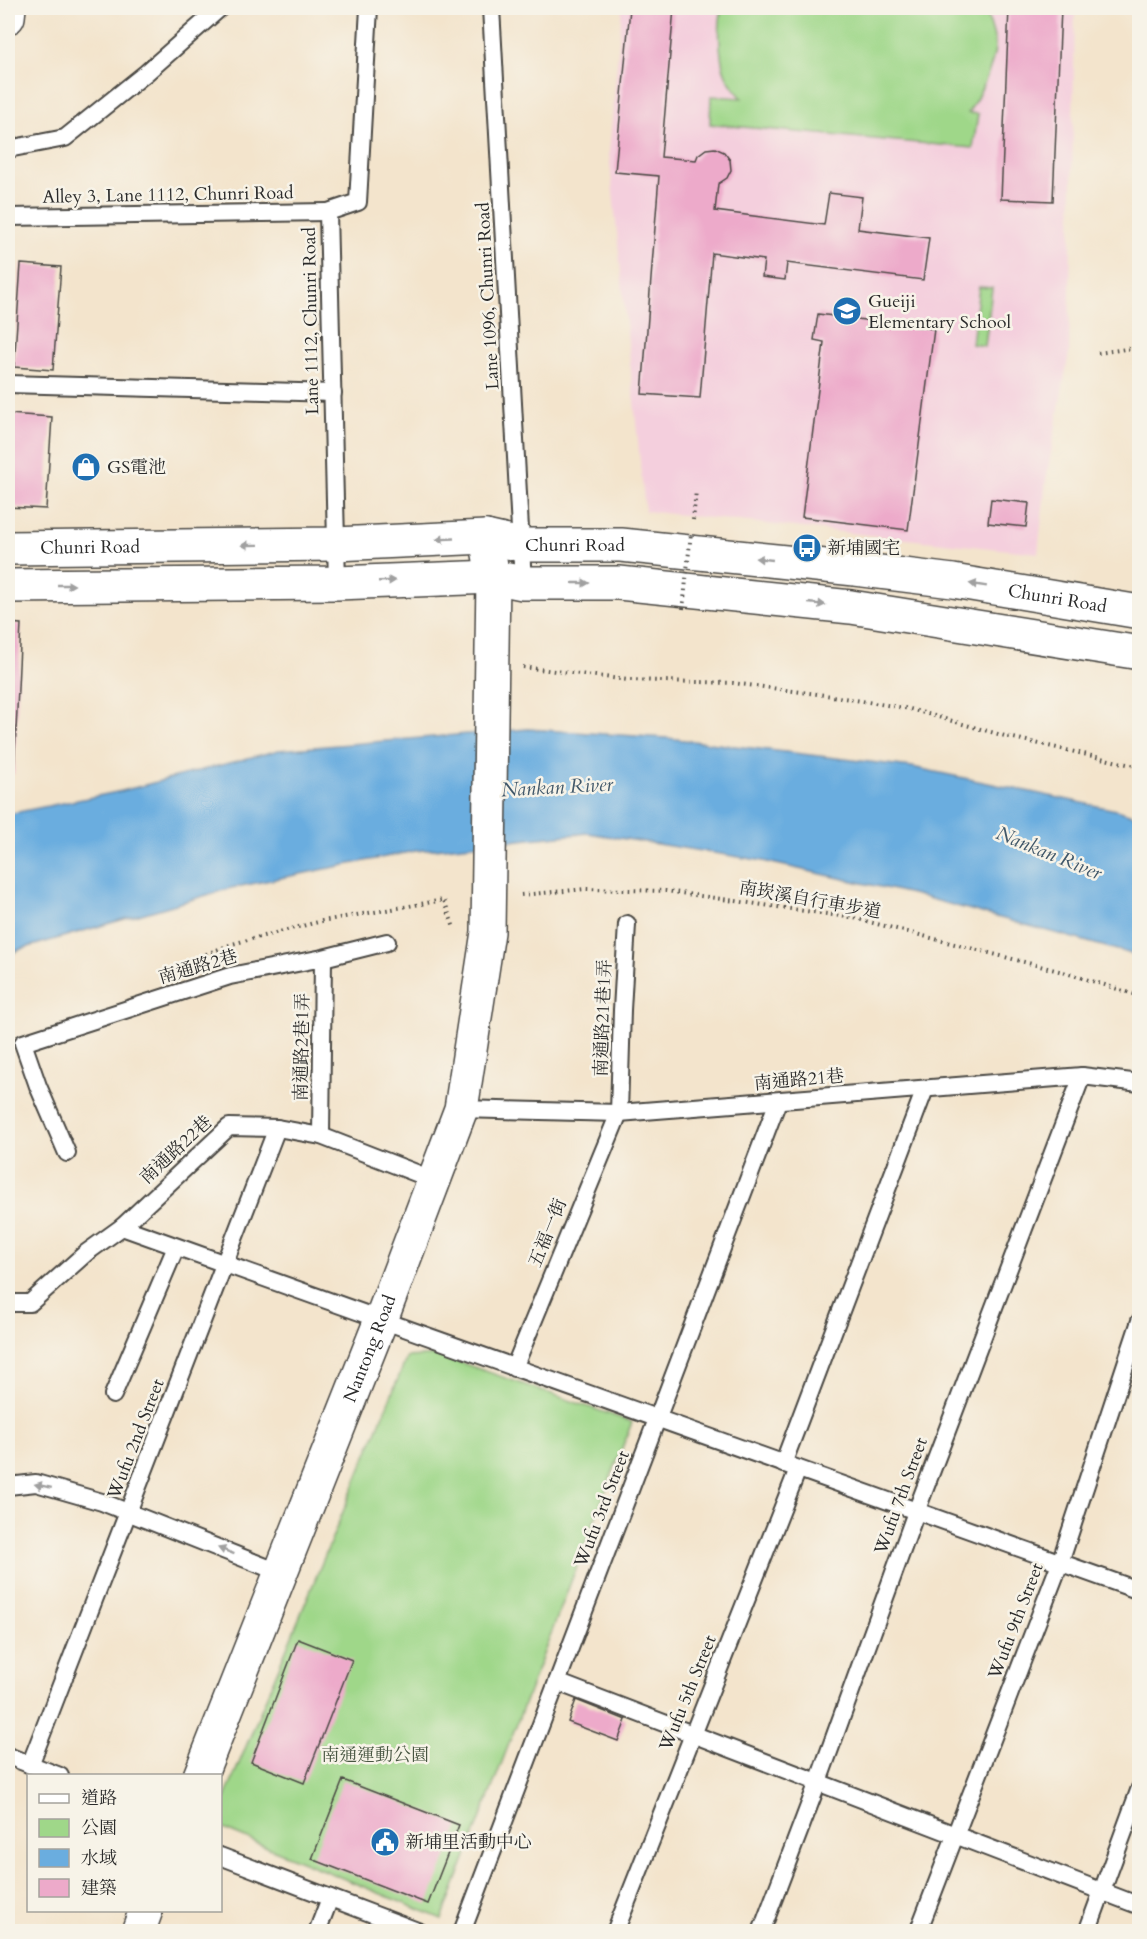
<svg xmlns="http://www.w3.org/2000/svg" width="1147" height="1939" font-family="Cardo,'Noto Serif TC',serif">
  <style>
    .built { fill: #f4cfdd }
    .green { fill: #9fd789; stroke: #65815a; stroke-width: 1.5 }
    .water { fill: #6aaddf; stroke: #4a6c85; stroke-width: 1.5 }
    .building { fill: #edaaca }
    .lines { fill: none; stroke-linecap: round; stroke-linejoin: round }
    .service-casing { stroke: #494743; stroke-width: 20 }
    .minor-casing { stroke: #494743; stroke-width: 36 }
    .primary-casing { stroke: #494743; stroke-width: 36 }
    .path { stroke: #494743; stroke-width: 4; stroke-dasharray: 1.5 4.5; stroke-linecap: butt }
    .service { stroke: #fff; stroke-width: 16 }
    .minor { stroke: #fff; stroke-width: 33 }
    .primary { stroke: #fff; stroke-width: 33 }
    .path-bridge { stroke: #494743; stroke-width: 4; stroke-dasharray: 1.5 4.5; stroke-linecap: butt }
    .oneway { fill: #a0a0a0 }
    .labels { text-anchor: middle; dominant-baseline: central; stroke-width: 5; stroke-linejoin: round; paint-order: stroke }
    .street-label { font-size: 18px; fill: #2b2b2b; stroke: #f7f3e8 }
    .poi-label { font-size: 18px; fill: #2b2b2b; stroke: #f7f3e8; text-anchor: start }
    .park-label { font-size: 18px; fill: #485642; stroke: #f7f3e8 }
    .water-label { font-size: 20px; font-style: italic; fill: #41586a; stroke: #f7f3e8 }
  </style>
  <rect width="100%" height="100%" fill="#f7f3e8"/>
  <filter id="ink" filterUnits="userSpaceOnUse"><feTurbulence type="fractalNoise" baseFrequency=".0167" numOctaves="2"/><feDisplacementMap in="SourceGraphic" scale="12" xChannelSelector="R" yChannelSelector="G"/><feConvolveMatrix kernelMatrix="1 2 1 2 8 2 1 2 1" color-interpolation-filters="sRGB"/></filter>
  <filter id="wash" filterUnits="userSpaceOnUse"><feTurbulence type="fractalNoise" baseFrequency=".008" numOctaves="4" result="noise"/><feDisplacementMap in="SourceGraphic" scale="24" xChannelSelector="R" yChannelSelector="G"/><feGaussianBlur stdDeviation="1.35" result="paint"/><feColorMatrix in="noise" values="0 0 0 0 0 0 0 0 0 0 0 0 0 0 0 0 0 1.4 0 .05"/><feComposite in="paint" operator="in"/></filter>
  <g filter="url(#wash)">
    <rect width="100%" height="100%" fill="#f3e4cc"/>
    <polygon class="built" points="622,8 1075,8 1069,353 1046,480 1038,553 645,511 609,153"/>
    <g class="green">
      <path d="M722 8H985C988 18 994 32 995 44 996 62 978 98 968 113L978 114 973 148 710 124 711 96 742 98C735 90 727 80 724 70 719 52 718 25 722 8Z"/>
      <polygon points="979,287 992,288 985,346 972,344"/>
      <polygon points="439,1355 632,1422 442,1919 221,1828 221,1807 407,1357"/>
    </g>
    <polygon class="water" points="528,729 667,738 912,767 1116,810 1139,817 1139,956 912,894 758,860 588,833 415,851 231,888 18,950 8,956 8,814 122,791 279,750"/>
    <g id="blocks">
      <g class="building">
        <polygon points="630,8 674,8 661,157 696,160 698,155 706,149 715,148 724,152 730,160 731,170 727,178 718,184 715,211 824,225 829,193 862,197 858,229 929,238 923,280 787,263 785,280 762,277 764,260 712,253 700,398 642,394 659,176 615,172"/>
        <polygon points="1009,8 1061,8 1053,201 1001,199"/>
        <polygon points="21,264 61,267 53,370 14,367"/>
        <polygon points="818,314 934,329 908,530 802,517 824,342 814,340"/>
        <polygon points="8,414 52,417 46,509 8,507"/>
        <polygon points="991,499 1029,503 1026,527 988,523"/>
        <polygon points="8,623 21,624 14,774 8,774"/>
        <polygon points="298,1639 352,1660 304,1783 251,1762"/>
        <polygon points="576,1700 626,1720 618,1741 568,1722"/>
        <polygon points="343,1780 459,1825 428,1904 312,1859"/>
      </g>
    </g>
  </g>
  <g filter="url(#ink)">
    <use href="#blocks" fill-opacity="0" stroke="#494743" stroke-width="1.5"/>
    <g class="lines">
      <g class="service-casing">
        <g id="service">
          <polyline points="491,8 523,583"/>
          <polyline points="8,149 65,138 146,73 220,8"/>
          <polyline points="8,217 328,212"/>
          <polyline points="8,384 333,393"/>
          <polyline points="337,583 328,212 358,202 369,8"/>
          <polyline points="461,1109 619,1113 1082,1076 1140,1083"/>
          <polyline points="321,1136 323,958"/>
          <polyline points="67,1153 38,1086 23,1043 230,976 323,958 387,942"/>
          <polyline points="122,1227 1140,1591"/>
          <polyline points="8,1303 30,1303 86,1253 122,1227 229,1127 277,1128 321,1136 434,1180"/>
          <polyline points="514,1368 619,1113 622,1010 627,924"/>
          <polyline points="113,1395 176,1247"/>
          <polyline points="783,1464 925,1089"/>
          <polyline points="8,1486 36,1483 102,1502 281,1573"/>
          <polyline points="557,1682 1140,1906"/>
          <polyline points="8,1756 60,1776"/>
          <polyline points="30,1765 277,1128"/>
          <polyline points="220,1856 420,1932"/>
          <polyline points="317,1932 330,1898"/>
          <polyline points="462,1932 778,1101"/>
          <polyline points="615,1932 798,1469"/>
          <polyline points="761,1932 818,1782 916,1512 1082,1076"/>
          <polyline points="918,1932 1060,1563 1140,1321"/>
          <polyline points="1087,1932 1140,1788"/>
        </g>
      </g>
      <g class="minor-casing">
        <g id="minor">
          <polyline points="8,17 9,8"/>
          <path id="s1" d="M200 1776 381 1320 461 1109 488 932 493 577 486 537"/>
          <polyline points="138,1932 146,1910"/>
        </g>
      </g>
      <g class="primary-casing">
        <g id="primary">
          <path id="s2" d="M8 548 336 544 486 537 521 545H621L855 569 953 581 1140 612"/>
          <polyline points="8,586 337,583 493,577 523,583 619,583 851,607 1140,653"/>
        </g>
      </g>
      <g class="path">
        <polyline points="1098,353 1140,347"/>
        <polyline points="693,520 696,491"/>
        <polyline points="523,667 628,680 733,683 832,696 910,709 1005,736 1140,767"/>
        <polyline points="521,895 586,889 666,891 854,918 1063,972 1140,996"/>
        <polyline points="178,965 232,944 322,921 444,900 454,928"/>
      </g>
      <use href="#service" class="service"/>
      <use href="#minor" class="minor"/>
      <use href="#primary" class="primary"/>
      <polyline class="path-bridge" points="683,609 691,532"/>
    </g>
    <defs><path id="oneway-solid" d="M-6-.8H1V-3.2L6.5 0L1 3.2V.8H-6Z" transform="scale(1.5)"/></defs>
    <g class="oneway">
      <use href="#oneway-solid" transform="translate(445 539) rotate(177)"/>
      <use href="#oneway-solid" transform="translate(250 545) rotate(179)"/>
      <use href="#oneway-solid" transform="translate(764 559) rotate(-174)"/>
      <use href="#oneway-solid" transform="translate(387 581) rotate(-2)"/>
      <use href="#oneway-solid" transform="translate(581 583)"/>
      <use href="#oneway-solid" transform="translate(66 585)"/>
      <use href="#oneway-solid" transform="translate(978 585) rotate(-171)"/>
      <use href="#oneway-solid" transform="translate(817 604) rotate(6)"/>
      <use href="#oneway-solid" transform="translate(43 1486) rotate(-168)"/>
      <use href="#oneway-solid" transform="translate(226 1551) rotate(-159)"/>
    </g>
  </g>
  <defs>
    <g id="school-disc" transform="scale(1.5)"><circle r="9.5" fill="#1f6fb2" stroke="#f7f3e8"/><path d="M0-5L7-2L0 1L-7-2ZM-4 1L0 2.5L4 1V4Q0 6-4 4Z" fill="#fff"/></g>
    <g id="shop-disc" transform="scale(1.5)"><circle r="9.5" fill="#1f6fb2" stroke="#f7f3e8"/><path d="M-5-2.5h2.3a2.7 3.5 0 0 1 5.4 0H5L5.5 6h-11ZM-1.5-2.5h3a1.5 2.3 0 0 0-3 0Z" fill="#fff"/></g>
    <g id="bus-disc" transform="scale(1.5)"><circle r="9.5" fill="#1f6fb2" stroke="#f7f3e8"/><path d="M-5-6H5V4H4V6H2V4H-2V6H-4V4H-5ZM-3.5-4V0h7V-4ZM-3.5 1.2v1.5H-2V1.2ZM2 1.2v1.5H3.5V1.2Z" fill="#fff"/></g>
    <g id="civic-disc" transform="scale(1.5)"><circle r="9.5" fill="#1f6fb2" stroke="#f7f3e8"/><path d="M-.6-6.5H3V-4.5H.6V-3L4-1V1h2V6H-6V1h2V-1L-.6-3ZM-1.2 2.5V6h2.4V2.5Z" fill="#fff"/></g>
  </defs>
  <g fill-rule="evenodd">
    <use href="#school-disc" x="847" y="311"/>
    <use href="#shop-disc" x="86" y="467"/>
    <use href="#bus-disc" x="807" y="548"/>
    <use href="#civic-disc" x="385" y="1842"/>
  </g>
  <g class="labels">
    <g class="street-label">
      <text transform="translate(168 195) rotate(-1)">Alley 3, Lane 1112, Chunri Road</text>
      <text transform="translate(488 296) rotate(-93)">Lane 1096, Chunri Road</text>
      <text transform="translate(311 321) rotate(-91)">Lane 1112, Chunri Road</text>
      <text stroke="none"><textPath href="#s2" startOffset="568">Chunri Road</textPath></text>
      <text stroke="none"><textPath href="#s2" startOffset="82">Chunri Road</textPath></text>
      <text stroke="none"><textPath href="#s2" startOffset="1054">Chunri Road</textPath></text>
      <text transform="translate(810 900) rotate(10)">南崁溪自行車步道</text>
      <text transform="translate(198 967) rotate(-16)">南通路2巷</text>
      <text transform="translate(603 1018) rotate(-88)">南通路21巷1弄</text>
      <text transform="translate(302 1047) rotate(-89)">南通路2巷1弄</text>
      <text transform="translate(799 1080) rotate(-5)">南通路21巷</text>
      <text transform="translate(176 1150) rotate(-43)">南通路22巷</text>
      <text transform="translate(548 1233) rotate(-68)">五福一街</text>
      <text stroke="none"><textPath href="#s1" startOffset="460">Nantong Road</textPath></text>
      <text transform="translate(136 1439) rotate(-69)">Wufu 2nd Street</text>
      <text transform="translate(901 1496) rotate(-70)">Wufu 7th Street</text>
      <text transform="translate(602 1509) rotate(-69)">Wufu 3rd Street</text>
      <text transform="translate(1016 1621) rotate(-69)">Wufu 9th Street</text>
      <text transform="translate(688 1693) rotate(-68)">Wufu 5th Street</text>
    </g>
    <g class="poi-label">
      <text x="868" y="301">Gueiji<tspan x="868" dy="21">Elementary School</tspan></text>
      <text x="107" y="467">GS電池</text>
      <text x="828" y="548">新埔國宅</text>
      <text x="406" y="1842">新埔里活動中心</text>
    </g>
    <g class="park-label">
      <text x="375" y="1755">南通運動公園</text>
    </g>
    <g class="water-label">
      <text transform="translate(557 787) rotate(-3)">Nankan River</text>
      <text transform="translate(1049 853) rotate(22)">Nankan River</text>
    </g>
  </g>
  <rect width="1147" height="1939" fill="none" stroke="#f7f3e8" stroke-width="30"/>
  <rect x="27" y="1774" width="195" height="138" fill="#f7f3e8" stroke="#a5a39c" stroke-width="1.5"/>
  <rect x="39" y="1794" width="30" height="9" fill="#ffffff" stroke="#a5a39c" stroke-width="1.5"/>
  <text x="81" y="1804" font-size="18" fill="#2b2b2b">道路</text>
  <rect x="39" y="1819" width="30" height="18" fill="#9fd789" stroke="#a5a39c" stroke-width="1.5"/>
  <text x="81" y="1834" font-size="18" fill="#2b2b2b">公園</text>
  <rect x="39" y="1849" width="30" height="18" fill="#6aaddf" stroke="#a5a39c" stroke-width="1.5"/>
  <text x="81" y="1864" font-size="18" fill="#2b2b2b">水域</text>
  <rect x="39" y="1879" width="30" height="18" fill="#edaaca" stroke="#a5a39c" stroke-width="1.5"/>
  <text x="81" y="1894" font-size="18" fill="#2b2b2b">建築</text>
</svg>
